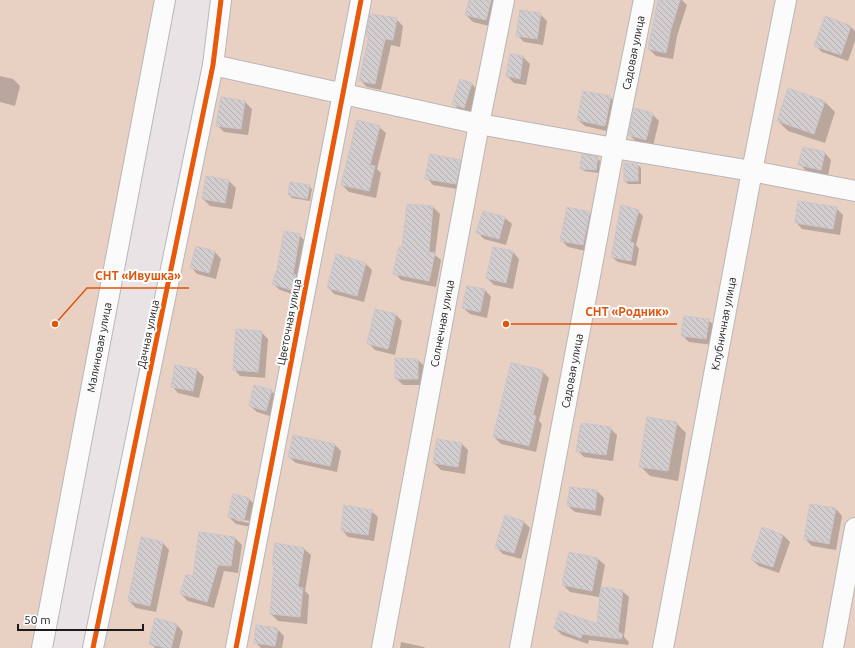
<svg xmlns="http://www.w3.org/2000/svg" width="855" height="648" font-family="Ubuntu,sans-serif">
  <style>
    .garden { fill: #e8d0c3 }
    .shadow { fill: #0003; fill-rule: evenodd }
    .building { fill: url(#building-back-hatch); stroke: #cdc5c9 }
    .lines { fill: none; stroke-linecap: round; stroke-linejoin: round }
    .street-casing { stroke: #bab6b8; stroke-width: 22 }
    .street { stroke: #fcfbfb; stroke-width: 20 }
    .cycleway-casing { stroke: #fff; stroke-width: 8 }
    .cycleway { stroke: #e8590c; stroke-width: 5 }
    .labels { text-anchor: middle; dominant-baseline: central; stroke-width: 4; stroke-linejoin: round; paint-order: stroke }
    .street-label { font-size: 11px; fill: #1b1b1b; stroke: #fff }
    .leader { fill: none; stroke: #de560d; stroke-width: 1.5 }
    .callout-dot { fill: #de560d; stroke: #fff; stroke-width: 1.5 }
    .callout-label { font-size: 12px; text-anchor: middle; font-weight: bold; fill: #de560d; stroke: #fff; stroke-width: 4; stroke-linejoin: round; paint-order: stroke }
  </style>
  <defs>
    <pattern id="building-back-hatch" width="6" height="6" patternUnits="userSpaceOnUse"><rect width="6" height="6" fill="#d2cdcf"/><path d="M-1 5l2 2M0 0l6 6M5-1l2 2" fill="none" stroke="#b4afb1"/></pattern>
  </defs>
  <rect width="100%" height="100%" fill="#eae3e6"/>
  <g class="garden">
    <polygon points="0,0 172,0 47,648 0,648"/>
    <polygon points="218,0 855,0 855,648 98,648"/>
  </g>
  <g class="shadow">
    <polygon points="470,0 499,0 493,27 473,22 466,15"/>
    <polygon points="659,0 682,0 687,5 677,36 673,59 656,56 649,49"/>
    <polygon points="540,14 547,21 543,45 524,42 517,35"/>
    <polygon points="825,18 851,27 855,31 855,41 848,61 822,52 816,46"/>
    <polygon points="396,19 403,26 400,47 391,45 381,90 367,87 360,80 370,38 367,36"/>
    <polygon points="511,55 523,57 530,64 526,85 514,83 507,76"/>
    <polygon points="0,76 13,79 20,86 15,106 0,102"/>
    <polygon points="461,80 472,84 478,91 471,114 460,110 453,104"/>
    <polygon points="788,90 825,102 835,112 825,143 788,131 778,121"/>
    <polygon points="610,97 617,104 611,132 585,126 578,120"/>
    <polygon points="221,98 245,102 252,109 248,135 224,132 217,125"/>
    <polygon points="652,114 659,121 653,146 636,142 630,135"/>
    <polygon points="379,127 386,133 377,169 381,173 376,198 349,192 342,185"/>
    <polygon points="825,153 831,160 828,176 806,171 800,164"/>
    <polygon points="597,158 600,161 599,173 584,171 581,168"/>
    <polygon points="460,161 467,167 463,190 433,185 427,178"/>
    <polygon points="638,165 641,168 641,184 628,184 625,181"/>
    <polygon points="229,181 236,188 232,209 210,206 203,199"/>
    <polygon points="309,186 312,189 310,201 292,198 289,195"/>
    <polygon points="433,207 440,214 435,255 441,260 436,287 401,280 395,273 403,248"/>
    <polygon points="836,208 843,215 840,235 802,229 796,222"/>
    <polygon points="638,211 643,216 636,245 639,249 636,266 618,262 612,257"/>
    <polygon points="483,212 505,218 512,224 506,245 484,239 477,232"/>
    <polygon points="590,213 596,219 590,252 568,247 561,240"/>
    <polygon points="299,235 306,242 298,296 280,290 273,284"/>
    <polygon points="215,252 221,259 216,279 197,274 191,267"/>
    <polygon points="513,252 519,259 513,289 494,285 487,278"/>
    <polygon points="366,264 372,270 364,302 334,294 328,287"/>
    <polygon points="485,290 491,297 487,318 470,314 463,308"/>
    <polygon points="396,315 402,321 395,355 375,350 369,344"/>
    <polygon points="708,320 715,326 713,345 689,342 682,335"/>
    <polygon points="261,332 268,339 265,378 240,376 234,369"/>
    <polygon points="396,359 418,360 425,367 425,385 403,385 396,378"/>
    <polygon points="176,366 197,370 204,377 199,398 178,393 172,386"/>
    <path d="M542 371 549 378 539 421 542 424 536 452 501 444 494 437ZM541 374H543L532 420H530Z"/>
    <polygon points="271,391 278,397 273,417 257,412 250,406"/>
    <polygon points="676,423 686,433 678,481 650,476 640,466"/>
    <polygon points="610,428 617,435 613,461 584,457 577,450"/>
    <polygon points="462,444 468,450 465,474 441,470 434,463"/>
    <polygon points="335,445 341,451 337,472 296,463 289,457"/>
    <polygon points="597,491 604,498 601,516 575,512 568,506"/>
    <path d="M234 496 249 499 256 506 251 527 236 524 229 517ZM235 518 249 521V523L235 520Z"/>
    <polygon points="836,509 842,516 836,550 812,546 805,539"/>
    <polygon points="371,511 378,517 374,541 348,537 342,530"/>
    <polygon points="524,522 530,528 521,559 503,554 496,547"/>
    <polygon points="763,528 783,535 790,542 779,573 759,566 752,560"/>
    <polygon points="235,538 242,545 238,573 224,571 214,608 188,601 181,594 193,578"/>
    <polygon points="163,543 169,550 156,612 136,608 129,601"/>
    <polygon points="276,544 304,549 311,555 305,591 309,595 307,624 278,621 271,614 275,566 273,564"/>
    <polygon points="598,559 605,565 599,597 570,592 563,585"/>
    <polygon points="622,591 629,597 624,637 629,642 628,645 589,640 588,644 562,635 555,628 598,626"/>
    <polygon points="177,625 183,632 179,648 155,648 150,643"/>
    <polygon points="277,629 284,636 282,648 261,648 255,642"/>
    <polygon points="401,642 424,647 425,648 400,648"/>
  </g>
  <g class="building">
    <polygon points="469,0 491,0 486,20 465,15"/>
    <polygon points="658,0 680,0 671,29 666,53 648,49"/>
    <polygon points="520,10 541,13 537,39 516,36"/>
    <polygon points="370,14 397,18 393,40 385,39 375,84 359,81 369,36 366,36"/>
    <polygon points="825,16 851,26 841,55 814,46"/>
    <polygon points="510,54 523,56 520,79 506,76"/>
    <polygon points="460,79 472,83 464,108 452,104"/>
    <polygon points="788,88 825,101 814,134 777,121"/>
    <polygon points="583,91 611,96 605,126 577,120"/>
    <polygon points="221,97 245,101 241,129 216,126"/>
    <polygon points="634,108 653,113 646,140 628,135"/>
    <polygon points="357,120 380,126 370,165 375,166 369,191 341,185"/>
    <polygon points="803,147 825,152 821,170 798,165"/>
    <polygon points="430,154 461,160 456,184 425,179"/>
    <polygon points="582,154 598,157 596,170 580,169"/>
    <polygon points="624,163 638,164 638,181 624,181"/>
    <polygon points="206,176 229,180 225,203 202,199"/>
    <polygon points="290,182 310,185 307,199 288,195"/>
    <polygon points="798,201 837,207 833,229 795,223"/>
    <polygon points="407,204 433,206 429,252 435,253 429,281 393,274 399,246 402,247"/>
    <polygon points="621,205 639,210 630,242 634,243 631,261 611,257"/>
    <polygon points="567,207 590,212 583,245 560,241"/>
    <polygon points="483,211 505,217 499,239 476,233"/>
    <polygon points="284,231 300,234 293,274 296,275 291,290 272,284 277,269"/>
    <polygon points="196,246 215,251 209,273 190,268"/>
    <polygon points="493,247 513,251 506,283 486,278"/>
    <polygon points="336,254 366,263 357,296 327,288"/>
    <polygon points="467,286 485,289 480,312 462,308"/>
    <polygon points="375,309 396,314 388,349 367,344"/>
    <polygon points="684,316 709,319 706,339 681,336"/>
    <polygon points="236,329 262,331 258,372 233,370"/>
    <polygon points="395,358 418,359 418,379 395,379"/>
    <polygon points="511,363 543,370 532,415 536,416 529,446 493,437"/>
    <polygon points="175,365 197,369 193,391 171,387"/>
    <polygon points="254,385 272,390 266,411 249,406"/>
    <polygon points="647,417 677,422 668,471 639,467"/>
    <polygon points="581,423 611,427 606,455 576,451"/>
    <polygon points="293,435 335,444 330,466 288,457"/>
    <polygon points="437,439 462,443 458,467 433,463"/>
    <polygon points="570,487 597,490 595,510 567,506"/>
    <polygon points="233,494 249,498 244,521 228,517"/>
    <polygon points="810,504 836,508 829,544 804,539"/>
    <polygon points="344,505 372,510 368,535 341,531"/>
    <polygon points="505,515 524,521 514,553 495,548"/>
    <polygon points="762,527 783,535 773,567 751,560"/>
    <polygon points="199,532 235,537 231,566 218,565 207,602 180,594 186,575 193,576"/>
    <polygon points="141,537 163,542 150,606 128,601"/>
    <polygon points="275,543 304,548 298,587 303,588 300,617 270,614 274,564 272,564"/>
    <polygon points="569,552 598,558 592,591 562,585"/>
    <polygon points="601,587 623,590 618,632 623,634 621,639 582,634 581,638 554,628 560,611 597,624"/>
    <polygon points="155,618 177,624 171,648 166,648 149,644"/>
    <polygon points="256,625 278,628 275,646 254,643"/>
  </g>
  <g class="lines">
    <g class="street-casing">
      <g id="street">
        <polyline points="213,65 479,124 614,148 752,171 855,191"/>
        <path id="s1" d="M42 648 165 0"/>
        <polyline points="93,648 213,65 221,0"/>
        <polyline points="236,648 361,0"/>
        <path id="s2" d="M382 648 479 124 504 0"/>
        <path id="s3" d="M520 648 614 148 644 0"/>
        <path id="s4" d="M663 648 752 171 786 0"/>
        <polyline points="833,648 855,528"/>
      </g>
    </g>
    <use href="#street" class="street"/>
    <g class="cycleway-casing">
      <g id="cycleway">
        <polyline points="93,648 213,65 221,0"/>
        <polyline points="236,648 361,0"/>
      </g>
    </g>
    <use href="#cycleway" class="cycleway"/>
  </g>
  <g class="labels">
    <g class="street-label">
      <text stroke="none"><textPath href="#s3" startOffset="606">Садовая улица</textPath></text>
      <text transform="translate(289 322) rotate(-79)">Цветочная улица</text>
      <text stroke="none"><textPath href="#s2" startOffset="330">Солнечная улица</textPath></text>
      <text stroke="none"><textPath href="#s4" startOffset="330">Клубничная улица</textPath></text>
      <text transform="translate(148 334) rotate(-78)">Дачная улица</text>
      <text stroke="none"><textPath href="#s1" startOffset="306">Малиновая улица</textPath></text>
      <text stroke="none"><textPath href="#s3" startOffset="282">Садовая улица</textPath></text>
    </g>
  </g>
  <path class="leader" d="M55 324L87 288H189M506 324L578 324H677"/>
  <g class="callout-dot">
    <circle cx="55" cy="324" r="4"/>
    <circle cx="506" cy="324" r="4"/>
  </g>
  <g class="callout-label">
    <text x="138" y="280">СНТ «Ивушка»</text>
    <text x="627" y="316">СНТ «Родник»</text>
  </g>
  <path d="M18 624v6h125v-6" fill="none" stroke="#1b1b1b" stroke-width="2"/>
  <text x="24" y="624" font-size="12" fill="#1b1b1b" stroke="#ffffff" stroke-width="3" paint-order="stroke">50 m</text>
</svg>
